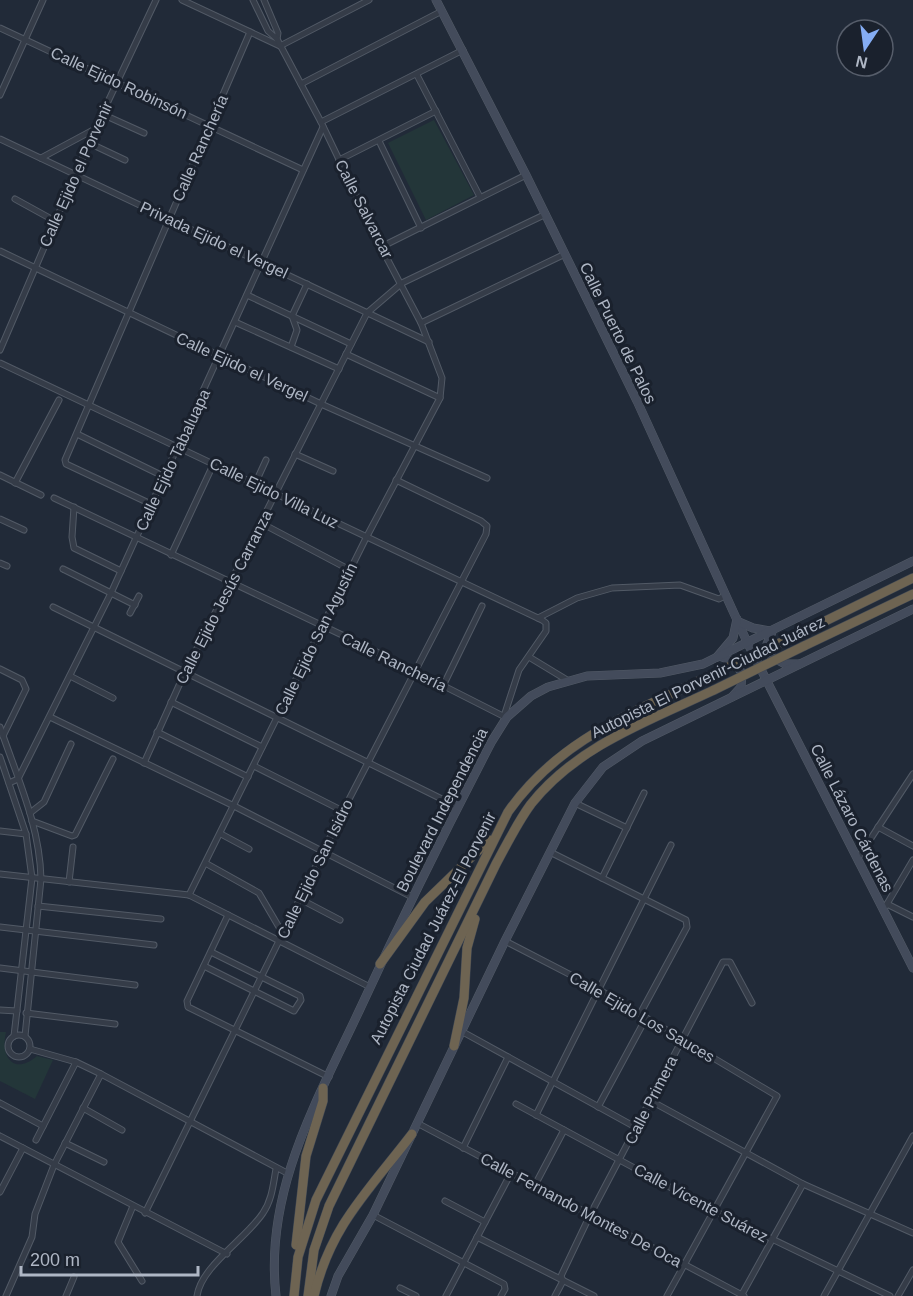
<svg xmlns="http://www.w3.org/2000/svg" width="913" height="1296" font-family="Arial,sans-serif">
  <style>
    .green { fill: #233639 }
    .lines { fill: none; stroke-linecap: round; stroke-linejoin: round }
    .street-casing { stroke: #525a66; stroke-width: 7 }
    .secondary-casing { stroke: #525a66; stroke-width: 9 }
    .highway-casing { stroke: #3f4753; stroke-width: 10 }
    .street { stroke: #353c48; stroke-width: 5 }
    .secondary { stroke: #434b5b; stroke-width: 8 }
    .highway { stroke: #6e6452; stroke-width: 9 }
    .highway-bridge-casing { stroke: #3f4753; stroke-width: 10; stroke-linecap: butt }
    .highway-bridge { stroke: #6e6452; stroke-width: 9 }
    .labels { text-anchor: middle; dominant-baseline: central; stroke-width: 6; stroke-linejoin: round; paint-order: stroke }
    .street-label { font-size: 16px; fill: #afb7c5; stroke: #1a212d }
  </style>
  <rect width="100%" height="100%" fill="#212a38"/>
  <g class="green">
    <polygon points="434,120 474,195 426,220 388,143"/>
    <path d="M0 1032H6C0 1059 15 1075 37 1056L53 1060 35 1099 0 1081Z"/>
  </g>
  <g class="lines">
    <g class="street-casing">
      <g id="street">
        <polyline points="182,0 280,46 369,0"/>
        <polyline points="264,0 278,33 277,39"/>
        <polyline points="0,28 303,170"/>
        <polyline points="417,75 480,197"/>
        <polyline points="301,84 442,11"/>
        <polyline points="0,95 43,0"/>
        <polyline points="102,114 144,133"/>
        <polyline points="321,122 463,50"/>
        <polyline points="0,139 429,342"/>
        <polyline points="379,141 421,228"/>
        <polyline points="89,143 125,160"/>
        <polyline points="41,158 95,129"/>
        <polyline points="339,160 436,111"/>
        <polyline points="15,199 55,221"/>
        <polyline points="381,247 526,175"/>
        <polyline points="0,251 321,404 487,478"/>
        <polyline points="247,295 351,344"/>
        <polyline points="235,322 339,369"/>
        <polyline points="421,323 565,254"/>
        <polyline points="291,347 297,330 292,316 307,284"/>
        <polyline points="0,350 95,129 156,0"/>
        <polyline points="346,354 440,398"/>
        <polyline points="0,363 542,620 546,623 546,631 519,670 504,716"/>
        <polyline points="77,434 165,477"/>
        <polyline points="295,454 333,471"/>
        <polyline points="0,475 41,495"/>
        <polyline points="15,483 59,400"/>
        <polyline points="255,484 266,460"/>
        <polyline points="54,498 361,644 505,717"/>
        <polyline points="153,505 66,464 65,460 250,32"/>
        <polyline points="74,507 72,537 74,548 121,571"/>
        <polyline points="0,519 24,530"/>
        <polyline points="261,523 350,570"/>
        <polyline points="171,555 213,465"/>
        <polyline points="0,563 7,566"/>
        <polyline points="63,569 135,605"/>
        <polyline points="53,607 458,807"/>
        <polyline points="130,613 139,596"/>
        <polyline points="538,618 577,598 612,588 680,585 719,599 726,595"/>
        <polyline points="529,657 567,680"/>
        <polyline points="0,669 22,680 26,689 3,736"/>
        <polyline points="70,676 113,698"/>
        <polyline points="443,686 482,606"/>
        <polyline points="171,702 262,747"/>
        <polyline points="50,717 234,806 412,897"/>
        <path d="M0 727C17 777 40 826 41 879L25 1036"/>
        <polyline points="157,732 248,777"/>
        <polyline points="0,757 26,834 32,878 14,1036"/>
        <polyline points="144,763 185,672 367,313 402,283 546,214"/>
        <polyline points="254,766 343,811"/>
        <polyline points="9,783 18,779 111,593 323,127"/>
        <polyline points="575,803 627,828"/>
        <polyline points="30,813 44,802 71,744"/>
        <polyline points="32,821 72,836 75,835 113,759"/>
        <polyline points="878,827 913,846"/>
        <polyline points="0,831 26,834"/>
        <polyline points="221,834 249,849"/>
        <polyline points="550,852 686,920 687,927 640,1014"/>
        <polyline points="858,858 913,774"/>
        <polyline points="207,864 259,893 283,934"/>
        <polyline points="0,874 189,895 370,987"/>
        <polyline points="602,878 644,793"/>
        <polyline points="69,882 73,847"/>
        <polyline points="189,895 366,538 440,398 442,378 421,323 381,247 321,122 277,39 268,31 253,0"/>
        <polyline points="300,899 340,920"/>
        <polyline points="887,904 913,917"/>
        <polyline points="38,906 161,919"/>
        <polyline points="884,909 913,860"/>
        <polyline points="228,915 187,1001 188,1007 329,1077"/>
        <polyline points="0,927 154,945"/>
        <polyline points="505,941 598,989 777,1096 667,1296"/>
        <polyline points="204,966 294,1011 301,1000 300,996 211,952"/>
        <polyline points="0,968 135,985"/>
        <polyline points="0,1010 17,1011"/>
        <polyline points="26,1013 115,1024"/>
        <polyline points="461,1031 637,1128"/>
        <circle cx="19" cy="1046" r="11"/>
        <polyline points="30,1049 76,1062 101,1074 287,1173"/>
        <polyline points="651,1101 803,1184 913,1233"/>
        <polyline points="0,1103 43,1126"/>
        <polyline points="516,1104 714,1211 890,1296"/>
        <polyline points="598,1107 646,1018"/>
        <polyline points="83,1108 122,1130"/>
        <polyline points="536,1115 671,845"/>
        <polyline points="417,1123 744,1296"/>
        <polyline points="0,1136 227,1254"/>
        <polyline points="36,1140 76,1062"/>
        <polyline points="65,1143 104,1162"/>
        <polyline points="463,1148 508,1057"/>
        <polyline points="535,1185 564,1130"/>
        <polyline points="0,1192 23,1148"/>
        <polyline points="445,1201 485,1222"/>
        <polyline points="133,1206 118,1242 142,1281"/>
        <polyline points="145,1213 343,811 486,534 487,526 481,521 396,480"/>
        <polyline points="373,1215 504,1284 505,1289 501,1296"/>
        <polyline points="477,1237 594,1296"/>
        <polyline points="400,1288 416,1296"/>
        <polyline points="6,1296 32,1237 35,1214 54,1165 101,1074"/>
        <polyline points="66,1296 74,1277"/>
        <path d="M197 1296C201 1266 246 1239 263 1213 272 1200 273 1185 276 1169"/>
        <polyline points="446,1296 511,1173"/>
        <polyline points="555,1296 563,1281 561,1276 590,1215 723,962 730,962 752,1003"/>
        <polyline points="741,1296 803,1184"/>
        <polyline points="824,1296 913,1136"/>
        <polyline points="898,1296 913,1270"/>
      </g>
    </g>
    <g class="secondary-casing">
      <g id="secondary">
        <polyline points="436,0 526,175 637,401 748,644 913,968"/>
        <polyline points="739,622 753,628 770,631"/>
        <polyline points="772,632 767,644 771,656 785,664 799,664"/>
        <polyline points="717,657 733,638 737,619"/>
        <polyline points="722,657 733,661 742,673 741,687 732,697"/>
        <path d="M276 1296C264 1191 317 1101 360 1009 402 918 446 829 492 741L507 717 531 696 548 687 587 676 660 673 703 664 913 561"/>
        <polyline points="331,1296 338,1276 373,1215 505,941 575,803 603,767 642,741 913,609"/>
      </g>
    </g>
    <g class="highway-casing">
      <g id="highway">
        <polyline points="803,632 913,578"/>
        <polyline points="804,646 913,594"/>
        <polyline points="380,964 425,902 489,840"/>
        <polyline points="454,1046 464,998 467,948 475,919"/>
        <polyline points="296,1245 306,1156 323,1101 323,1088"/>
        <path d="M294 1296 298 1257 316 1200 508 812C559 739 633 713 709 676"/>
        <path d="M308 1296 314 1250 329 1206 496 864C507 844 517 823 531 804 577 746 648 721 714 690"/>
        <path d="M314 1296C330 1226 370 1189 412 1134"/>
      </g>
    </g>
    <use href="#street" class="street"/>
    <use href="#secondary" class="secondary"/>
    <use href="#highway" class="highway"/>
    <g class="highway-bridge-casing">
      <g id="highway-bridge">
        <polyline points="709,676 803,632"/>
        <polyline points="714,690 804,646"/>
      </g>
    </g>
    <use href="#highway-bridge" class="highway-bridge"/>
  </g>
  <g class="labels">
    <g class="street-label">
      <text transform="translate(119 83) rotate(25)">Calle Ejido Robinsón</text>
      <text transform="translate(200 148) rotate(-66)">Calle Ranchería</text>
      <text transform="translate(76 174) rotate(-66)">Calle Ejido el Porvenir</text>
      <text transform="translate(364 209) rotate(63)">Calle Salvarcar</text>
      <text transform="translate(214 240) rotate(25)">Privada Ejido el Vergel</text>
      <text transform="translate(618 333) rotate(64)">Calle Puerto de Palos</text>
      <text transform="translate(242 367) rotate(25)">Calle Ejido el Vergel</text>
      <text transform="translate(173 460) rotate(-65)">Calle Ejido Tabaluapa</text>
      <text transform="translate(274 493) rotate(26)">Calle Ejido Villa Luz</text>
      <text transform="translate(224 597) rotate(-63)">Calle Ejido Jesús Carranza</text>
      <text transform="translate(316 639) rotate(-64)">Calle Ejido San Agustín</text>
      <text transform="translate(394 662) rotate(26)">Calle Ranchería</text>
      <text transform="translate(708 677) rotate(-26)">Autopista El Porvenir-Ciudad Juárez</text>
      <text transform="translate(442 810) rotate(-63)">Boulevard Independencia</text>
      <text transform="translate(852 818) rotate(63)">Calle Lázaro Cárdenas</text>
      <text transform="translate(315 869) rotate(-64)">Calle Ejido San Isidro</text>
      <text transform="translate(433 928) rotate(-63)">Autopista Ciudad Juárez-El Porvenir</text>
      <text transform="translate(642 1017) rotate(30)">Calle Ejido Los Sauces</text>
      <text transform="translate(651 1100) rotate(-63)">Calle Primera</text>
      <text transform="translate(701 1203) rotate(28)">Calle Vicente Suárez</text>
      <text transform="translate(581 1210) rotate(28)">Calle Fernando Montes De Oca</text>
    </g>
  </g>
  <g transform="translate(865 48) rotate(193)"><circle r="28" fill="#1a212d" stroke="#565d6a" stroke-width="1.5"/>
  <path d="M0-4.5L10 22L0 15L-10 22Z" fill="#85adf4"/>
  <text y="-9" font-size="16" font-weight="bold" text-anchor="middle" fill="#afb7c5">N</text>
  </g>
  <path d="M21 1266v9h177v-9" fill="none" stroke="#afb7c5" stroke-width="3"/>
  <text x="30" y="1266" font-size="18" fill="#afb7c5" stroke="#1a212d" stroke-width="4.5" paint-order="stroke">200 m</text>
</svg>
